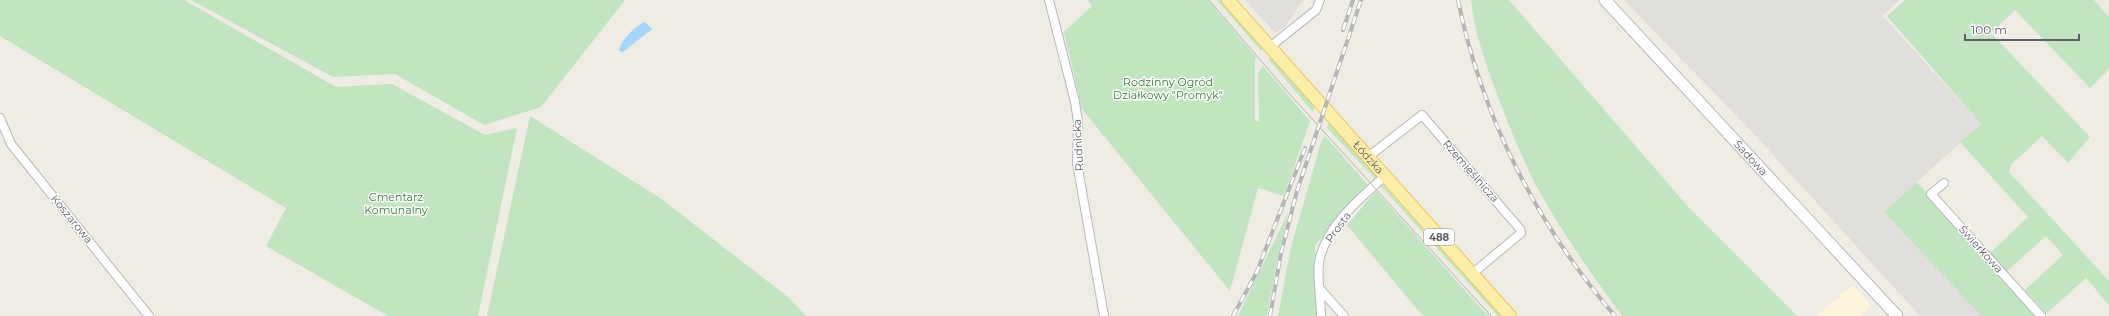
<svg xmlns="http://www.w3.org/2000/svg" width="2109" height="316" font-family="Montserrat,sans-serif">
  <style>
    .commercial { fill: #fdf5d9 }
    .industrial { fill: #e1dfdb }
    .green { fill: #c0e5c0 }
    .water { fill: #a4d6fd }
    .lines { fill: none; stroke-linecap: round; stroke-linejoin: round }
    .street-casing { stroke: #b6b9bd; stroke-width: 10 }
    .secondary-casing { stroke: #b7babf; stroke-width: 13 }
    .primary-casing { stroke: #eec55c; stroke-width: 14 }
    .street { stroke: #fff; stroke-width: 8 }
    .secondary { stroke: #fff; stroke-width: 11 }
    .primary { stroke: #fdefa9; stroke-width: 12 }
    .tram { stroke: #b4b5b5; stroke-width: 1 }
    .rail-casing { stroke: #b4b5b5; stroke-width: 4 }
    .rail { stroke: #fff; stroke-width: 2.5; stroke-dasharray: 8; stroke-linecap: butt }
    .labels { text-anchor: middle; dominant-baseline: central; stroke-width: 3; stroke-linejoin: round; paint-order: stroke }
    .shield { fill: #fff; stroke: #8d8f92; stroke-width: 1 }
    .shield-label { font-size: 10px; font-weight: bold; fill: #5c5f64 }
    .park-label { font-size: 11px; fill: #368139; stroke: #fff }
    .street-label { font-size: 11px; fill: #5c5f64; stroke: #fff }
  </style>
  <rect width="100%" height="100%" fill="#eeece3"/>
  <polygon class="commercial" points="1854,286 1871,306 1860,316 1817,316 1850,287"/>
  <g class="industrial">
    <polygon points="1245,0 1303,0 1285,27 1275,33"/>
    <polygon points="1624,0 1899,0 1883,16 1981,124 1884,212 1981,316 1920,316 1754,134"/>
  </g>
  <g class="green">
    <polygon points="0,0 184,0 336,87 392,84 485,135 517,128 478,316 388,316 266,246 286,208 0,36"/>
    <polygon points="191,0 625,0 541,107 484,125 395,74 333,77"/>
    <polygon points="1088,0 1208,0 1256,57 1255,60 1255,121 1259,121 1258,73 1263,66 1310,121 1284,196 1258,188 1230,291 1082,109 1064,32 1092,6"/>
    <polygon points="1217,0 1221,0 1260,44 1262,48 1261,51"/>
    <path d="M1471 0H1509L1690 209 1797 316H1622C1592 275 1563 234 1538 189 1522 159 1509 126 1497 94 1486 64 1474 32 1471 0Z"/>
    <polygon points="1905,0 2094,0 2109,17 2109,69 2090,88 2015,10 1991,33 2090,137 2068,163 2042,136 2011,165 2009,172 2109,281 2109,305 2086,278 2046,314 2025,290 2063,255 2046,236 2007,271 1990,253 2028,217 1960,142 1981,124 1887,16"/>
    <polygon points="1271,58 1315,106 1313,112 1268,59"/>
    <polygon points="530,116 660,198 788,297 806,316 487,316"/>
    <polygon points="1329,123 1376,173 1376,180 1327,128"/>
    <polygon points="1325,136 1368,185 1315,245 1319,316 1278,316 1291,247 1322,139"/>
    <polygon points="1917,182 2037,316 1981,316 1884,212"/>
    <polygon points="1383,185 1502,316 1498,316 1381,186"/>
    <polygon points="1376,191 1488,316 1423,316 1347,225"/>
    <polygon points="1288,213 1277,261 1267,316 1238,316"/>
  </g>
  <path class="water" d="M645 22 652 29 623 52 619 51C620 41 636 25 645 22Z"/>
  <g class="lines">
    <g class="street-casing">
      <g id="street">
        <polyline points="1049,0 1075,102 1078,122 1077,163 1104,316"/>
        <polyline points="1270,47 1316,10 1320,0"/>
        <polyline points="0,118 11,144 149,316"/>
        <polyline points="1368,157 1422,115 1520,229 1521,233 1472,274"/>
        <polyline points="1944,183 1931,194 2041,316"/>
        <polyline points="1320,289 1344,316"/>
        <path d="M1321 316C1321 299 1317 280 1319 263 1324 228 1359 199 1385 176"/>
      </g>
    </g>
    <g class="secondary-casing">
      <g id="secondary">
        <path id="s1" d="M1605 0 1897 316"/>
      </g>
    </g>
    <g class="primary-casing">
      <g id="primary">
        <path id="s2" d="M1228 0 1510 316"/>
      </g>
    </g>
    <use href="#street" class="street"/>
    <use href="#secondary" class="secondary"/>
    <use href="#primary" class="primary"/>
    <polyline class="tram" points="1209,0 1285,89 1491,316"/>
    <g class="rail-casing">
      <g id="rail">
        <path d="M1458 0C1482 117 1537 225 1615 316"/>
        <polyline points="1343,30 1353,0"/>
        <polyline points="1256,274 1305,148"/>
        <polyline points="1233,316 1258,270"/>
        <polyline points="1270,316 1281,253 1297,191 1361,0"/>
      </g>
    </g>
    <use href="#rail" class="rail"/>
  </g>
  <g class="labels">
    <rect class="shield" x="1424" y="229" width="30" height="16" rx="3"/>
    <g class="shield-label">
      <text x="1439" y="237">488</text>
    </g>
    <g class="park-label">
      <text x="1168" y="82">Rodzinny Ogród<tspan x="1168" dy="13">Działkowy "Promyk"</tspan></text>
      <text x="396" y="197">Cmentarz<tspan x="396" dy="13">Komunalny</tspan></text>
    </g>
    <g class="street-label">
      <text transform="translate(1078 145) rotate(-93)">Rudnicka</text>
      <text stroke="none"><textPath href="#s2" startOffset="211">Łódzka</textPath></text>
      <text stroke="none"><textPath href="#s1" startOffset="215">Sadowa</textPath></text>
      <text transform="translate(1471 171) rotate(49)">Rzemieślnicza</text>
      <text transform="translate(72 219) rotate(51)">Koszarowa</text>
      <text transform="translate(1338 227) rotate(-54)">Prosta</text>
      <text transform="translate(1981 249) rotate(48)">Świerkowa</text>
    </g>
  </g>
  <path d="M1965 34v6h114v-6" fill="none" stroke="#5c5f64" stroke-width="2"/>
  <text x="1971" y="34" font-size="12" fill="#5c5f64" stroke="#ffffff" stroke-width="3" paint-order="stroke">100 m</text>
</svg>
